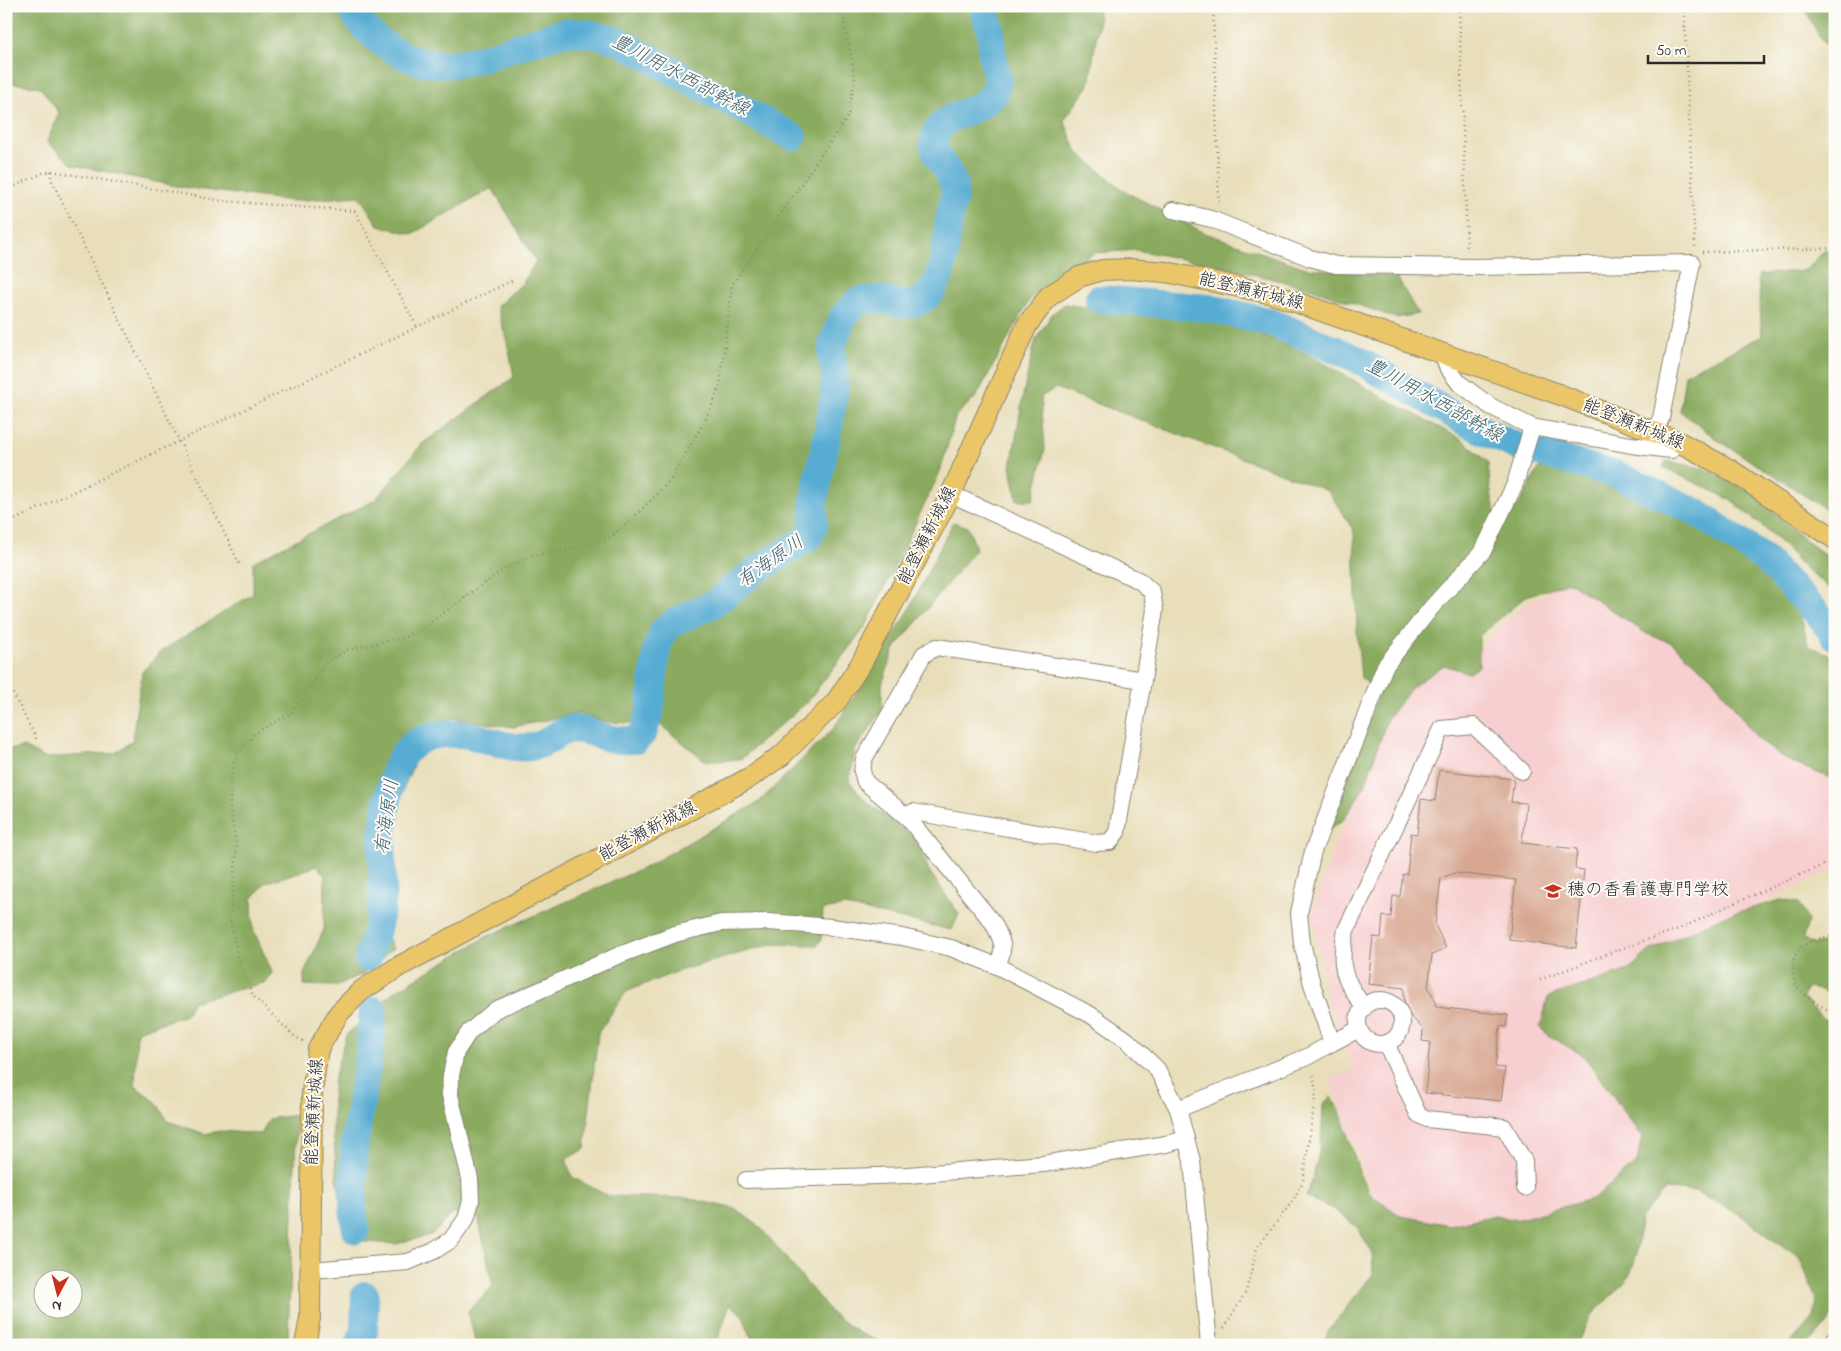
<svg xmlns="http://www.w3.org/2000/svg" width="1841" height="1351" font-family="'Indie Flower','Klee One',sans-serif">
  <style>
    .built { fill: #f7cfd0 }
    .forest { fill: #8aab5f; stroke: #5a6b45; fill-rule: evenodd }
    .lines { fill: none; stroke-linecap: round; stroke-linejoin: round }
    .river { stroke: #57acd3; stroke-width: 28 }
    .building { fill: #d8a792 }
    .minor-casing { stroke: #8a8472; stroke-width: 18 }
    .major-casing { stroke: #8a8472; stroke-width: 22 }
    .path { stroke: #8a8472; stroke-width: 2.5; stroke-dasharray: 1 4; stroke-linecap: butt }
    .minor { stroke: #fff; stroke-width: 16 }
    .major { stroke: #ebc669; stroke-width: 20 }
    .labels { text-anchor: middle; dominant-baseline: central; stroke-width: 4; stroke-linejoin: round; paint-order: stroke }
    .street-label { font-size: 18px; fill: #2b2b2b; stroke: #fdfcf7 }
    .poi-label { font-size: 18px; fill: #2b2b2b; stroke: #fdfcf7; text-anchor: start }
    .water-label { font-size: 19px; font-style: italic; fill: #3d5f6e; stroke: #fdfcf7 }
  </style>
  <rect width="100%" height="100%" fill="#fdfcf7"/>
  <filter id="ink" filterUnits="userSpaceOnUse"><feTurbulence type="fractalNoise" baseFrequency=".02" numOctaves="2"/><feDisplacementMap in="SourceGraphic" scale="10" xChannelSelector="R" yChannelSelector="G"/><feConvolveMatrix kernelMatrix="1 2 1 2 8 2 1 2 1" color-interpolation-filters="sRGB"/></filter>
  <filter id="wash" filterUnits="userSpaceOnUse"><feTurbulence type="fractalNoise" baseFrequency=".0096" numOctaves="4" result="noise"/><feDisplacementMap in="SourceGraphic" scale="20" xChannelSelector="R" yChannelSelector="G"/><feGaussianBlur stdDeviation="1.12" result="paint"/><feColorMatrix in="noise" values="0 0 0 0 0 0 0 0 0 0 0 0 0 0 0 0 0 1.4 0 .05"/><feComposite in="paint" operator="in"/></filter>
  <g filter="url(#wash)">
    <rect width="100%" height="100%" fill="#e8deba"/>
    <polygon class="built" points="1575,578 1682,642 1835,774 1835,862 1830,871 1660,950 1557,1027 1647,1136 1643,1163 1604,1198 1511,1223 1393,1236 1382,1221 1331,1080 1353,1067 1327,1000 1312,911 1387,703 1433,665 1468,659 1522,606"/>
    <g class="forest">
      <path d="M6 6H1097L1099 19 1089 85 1064 120 1077 152 1124 191 1205 233 1306 268 1397 277 1418 314 1396 318 1306 287 1219 266 1136 250 1093 253 1031 297 976 397 956 415 940 472 866 626 806 703 741 759 707 762 659 724 608 722 577 714 513 727 452 718 418 754 392 815 381 873 379 918 393 948 363 974 336 986 304 985V974L324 929 325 876 317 866 265 883 252 899 253 929 272 972 267 982 192 1002 186 1015 137 1031 135 1086 156 1102 168 1121 205 1134 220 1131 261 1134 269 1119 297 1115 288 1337 285 1345H6V750L23 747 45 758 115 753 132 741 142 672 160 652 253 594V562L375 500 422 444 514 377 509 350 497 306 523 283 536 261 492 188 412 234 378 225 359 196 292 201 181 187 73 165 47 142 59 113 40 87 6 82ZM42 1278H72V1308H42Z"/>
      <polygon points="1803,6 1835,6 1835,54 1822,41"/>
      <polygon points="1825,250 1835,250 1835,515 1715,438 1680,411 1685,374 1762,336 1758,275 1806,270"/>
      <polygon points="1065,304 1105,311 1236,323 1310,355 1382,397 1463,440 1488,462 1490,487 1495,512 1510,515 1522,500 1539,468 1561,466 1648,498 1716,538 1775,581 1800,613 1808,646 1829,654 1835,663 1835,780 1791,762 1759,741 1712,677 1672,643 1647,634 1569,582 1526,596 1479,636 1479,666 1469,673 1444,665 1413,686 1387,719 1365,786 1343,820 1328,830 1379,692 1361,678 1357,632 1354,531 1328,491 1056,388 1041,397 1045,449 1033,500 1017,500 1011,467 1024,390 1036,339 1053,313"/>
      <polygon points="1666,461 1703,468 1756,495 1801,537 1835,562 1835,593 1807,570 1774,536 1729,499 1663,467"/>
      <polygon points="953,522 968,527 976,549 895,648 882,684 882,711 856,748 849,781 865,800 915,839 929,871 959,914 952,930 845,906 823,910 821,940 817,945 773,944 678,971 626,992 598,1033 585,1149 566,1159 572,1177 608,1196 686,1198 736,1209 761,1228 833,1315 859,1333 889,1345 754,1345 743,1316 730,1304 716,1345 476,1345 468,1311 493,1286 478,1217 454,1213 431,1235 396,1244 365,1242 346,1229 337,1179 333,1131 333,1082 346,1035 392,993 488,936 646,867 759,802 833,729 908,612"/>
      <path d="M1781 900 1799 903 1808 922 1803 938 1813 945 1835 940V998L1822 990 1807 988 1803 997 1822 1018 1835 1024V1313L1827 1325 1806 1345H1788L1813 1319 1816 1299 1799 1256 1784 1248 1739 1214 1695 1191 1665 1189 1640 1219 1636 1256 1629 1278 1591 1316 1576 1345H1322L1329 1330 1373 1274 1372 1252 1357 1227 1335 1210 1306 1197C1319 1164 1322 1139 1323 1104L1331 1097 1340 1111 1360 1175 1371 1195 1401 1216 1450 1225 1495 1215 1516 1220 1595 1198 1637 1162 1642 1136 1584 1056 1550 1036 1540 1028 1548 997 1629 970 1649 951 1724 916Z"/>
    </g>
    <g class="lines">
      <g class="river">
        <path d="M350 6C360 26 376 40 395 51 446 81 491 53 541 39 549 37 558 33 567 32 585 31 602 36 619 41L793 137"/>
        <polyline points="1099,299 1208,308 1271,322 1357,359 1465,422 1518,447 1615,474 1696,512 1766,560 1820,616 1835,637"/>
        <path d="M368 958C374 941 380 922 382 903 384 879 380 855 383 831 391 774 396 725 468 735 485 738 500 746 516 747 523 748 533 747 539 745 551 741 559 730 573 729 587 729 600 737 613 739 621 741 629 740 636 740L643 733 650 712 657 646 664 630 674 622 713 604 761 567 808 538 814 526V503L819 473 825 447 834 395 835 377 832 358V345L843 317 858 301C865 300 871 299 877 299 890 300 903 307 915 303 946 293 945 245 949 219 951 208 956 198 954 186 951 167 924 152 937 131 946 115 964 115 979 106 984 103 989 99 994 95L998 80 992 55 991 32 983 6"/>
        <polyline points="356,1230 353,1207 354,1147 370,1048 373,1010"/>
        <polyline points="359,1345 364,1332 365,1295"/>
      </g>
    </g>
    <g id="blocks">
      <polygon class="building" points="1439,770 1514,779 1511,802 1526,803 1522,843 1577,849 1575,869 1584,870 1576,948 1509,940 1516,880 1455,873 1441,878 1435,925 1446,948 1432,955 1428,987 1435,1000 1436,1007 1508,1015 1506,1027 1500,1026 1495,1067 1505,1068 1501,1101 1425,1093 1430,1042 1422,1041 1423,1029 1410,1015 1406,1007 1404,999 1404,988 1368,984 1373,937 1381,938 1383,916 1391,917 1393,896 1400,896 1403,874 1407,874 1411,833 1417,834 1421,799 1435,801"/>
    </g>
  </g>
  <g filter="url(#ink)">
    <use href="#blocks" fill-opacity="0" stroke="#8a8472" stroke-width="1"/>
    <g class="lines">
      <g class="minor-casing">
        <g id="minor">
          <polyline points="1173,210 1211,219 1310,258 1336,265 1474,267 1692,263 1661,418 1655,432"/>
          <polyline points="1443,354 1447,367 1459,383 1490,406 1532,427 1631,445 1671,450 1677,441"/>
          <polyline points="907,817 913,812 1097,843 1110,842 1117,832 1155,610 1152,592 1140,581 951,494"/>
          <path d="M997 966C1006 945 1003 944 994 924L907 817 865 782 862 771 864 759 924 654 937 647 1143 680"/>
          <circle cx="1380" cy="1022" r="22"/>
          <path d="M1364 1008C1343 976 1338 968 1346 930L1442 729 1474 726 1522 771"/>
          <polyline points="1332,1043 1359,1029"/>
          <polyline points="1386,1043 1418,1114 1427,1119 1504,1127 1524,1161 1525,1188"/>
          <polyline points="1178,1109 1307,1057 1332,1043 1312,984 1302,943 1299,913 1313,851 1385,666 1431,608 1483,551 1515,484 1532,427"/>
          <polyline points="746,1180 908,1175 1043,1164 1166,1144 1186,1139"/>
          <polyline points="311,1270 408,1262 434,1251 451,1240 466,1219 471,1201 470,1179 450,1095 451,1075 456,1052 469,1032 495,1010 617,956 675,934 721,923 769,922 831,927 902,937 951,948 997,966 1091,1015 1127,1040 1157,1069 1178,1109 1192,1161 1209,1345"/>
          <polyline points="1831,1345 1835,1339"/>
        </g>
      </g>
      <g class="major-casing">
        <polyline id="major" points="305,1345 310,1318 312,1092 318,1049 339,1013 361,991 398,967 749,778 781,756 836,702 862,662 951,494 1027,325 1049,296 1079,277 1102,270 1130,269 1166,272 1273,294 1561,395 1677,441 1729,469 1835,539"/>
      </g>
      <g class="path">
        <polyline points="1213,6 1219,205"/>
        <polyline points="1459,6 1467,251"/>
        <polyline points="1684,6 1695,248"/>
        <polyline points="51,171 51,179 241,567"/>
        <polyline points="6,190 43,173 51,171 223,201 355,211 417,327"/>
        <polyline points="1702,252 1835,248"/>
        <polyline points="6,524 417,327 513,280"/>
        <polyline points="6,680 38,742"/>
        <path d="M1835 935C1814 939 1790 945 1793 971 1794 978 1794 984 1799 989 1808 1000 1823 1007 1835 1014"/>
        <polyline points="1540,980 1612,952 1684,927 1732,904 1830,862 1835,862"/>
        <polyline points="303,1041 293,1035 253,996 237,955 230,919 237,847 230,812 230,781 236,757 255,733 290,714 304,696 325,663 347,650 405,637 424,627 504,569 534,555 581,548 610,537 632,520 670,480 706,418 720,387 732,285 848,116 855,78 841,6"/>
        <polyline points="1224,1328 1246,1292 1257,1248 1294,1199 1303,1181 1316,1093 1313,1072"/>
      </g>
      <use href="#minor" class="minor"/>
      <use href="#major" class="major"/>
    </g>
  </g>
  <defs>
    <g id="university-bare" transform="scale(1.35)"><path d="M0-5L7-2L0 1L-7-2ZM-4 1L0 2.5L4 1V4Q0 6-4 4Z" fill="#c8321e" stroke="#fdfcf7" stroke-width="2.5" paint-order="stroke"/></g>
  </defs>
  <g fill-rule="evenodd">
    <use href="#university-bare" x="1553" y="891"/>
  </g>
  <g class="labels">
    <g class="street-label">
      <text transform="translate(1251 292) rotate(14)">能登瀬新城線</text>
      <text transform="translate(1633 425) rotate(22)">能登瀬新城線</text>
      <text transform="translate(928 536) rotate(-63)">能登瀬新城線</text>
      <text transform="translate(648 832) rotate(-28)">能登瀬新城線</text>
      <text transform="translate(315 1112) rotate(-87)">能登瀬新城線</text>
    </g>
    <g class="poi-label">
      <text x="1567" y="891">穂の香看護専門学校</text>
    </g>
    <g class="water-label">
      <text transform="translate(680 76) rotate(28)">豊川用水西部幹線</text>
      <text transform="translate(1434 401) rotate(29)">豊川用水西部幹線</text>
      <text transform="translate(771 562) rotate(-35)">有海原川</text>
      <text transform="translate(388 817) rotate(-82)">有海原川</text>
    </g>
  </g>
  <rect width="1841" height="1351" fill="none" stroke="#fdfcf7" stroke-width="25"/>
  <g transform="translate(58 1294) rotate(187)"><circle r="24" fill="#fdfcf7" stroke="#a9a8a5"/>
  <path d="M0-4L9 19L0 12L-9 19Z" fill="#c8321e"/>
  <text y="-8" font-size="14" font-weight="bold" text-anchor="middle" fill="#2b2b2b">N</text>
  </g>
  <path d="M1648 55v8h116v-8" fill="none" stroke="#2b2b2b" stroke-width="2.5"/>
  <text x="1656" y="55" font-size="15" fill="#2b2b2b" stroke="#fdfcf7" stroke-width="4" paint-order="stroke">50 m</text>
</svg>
